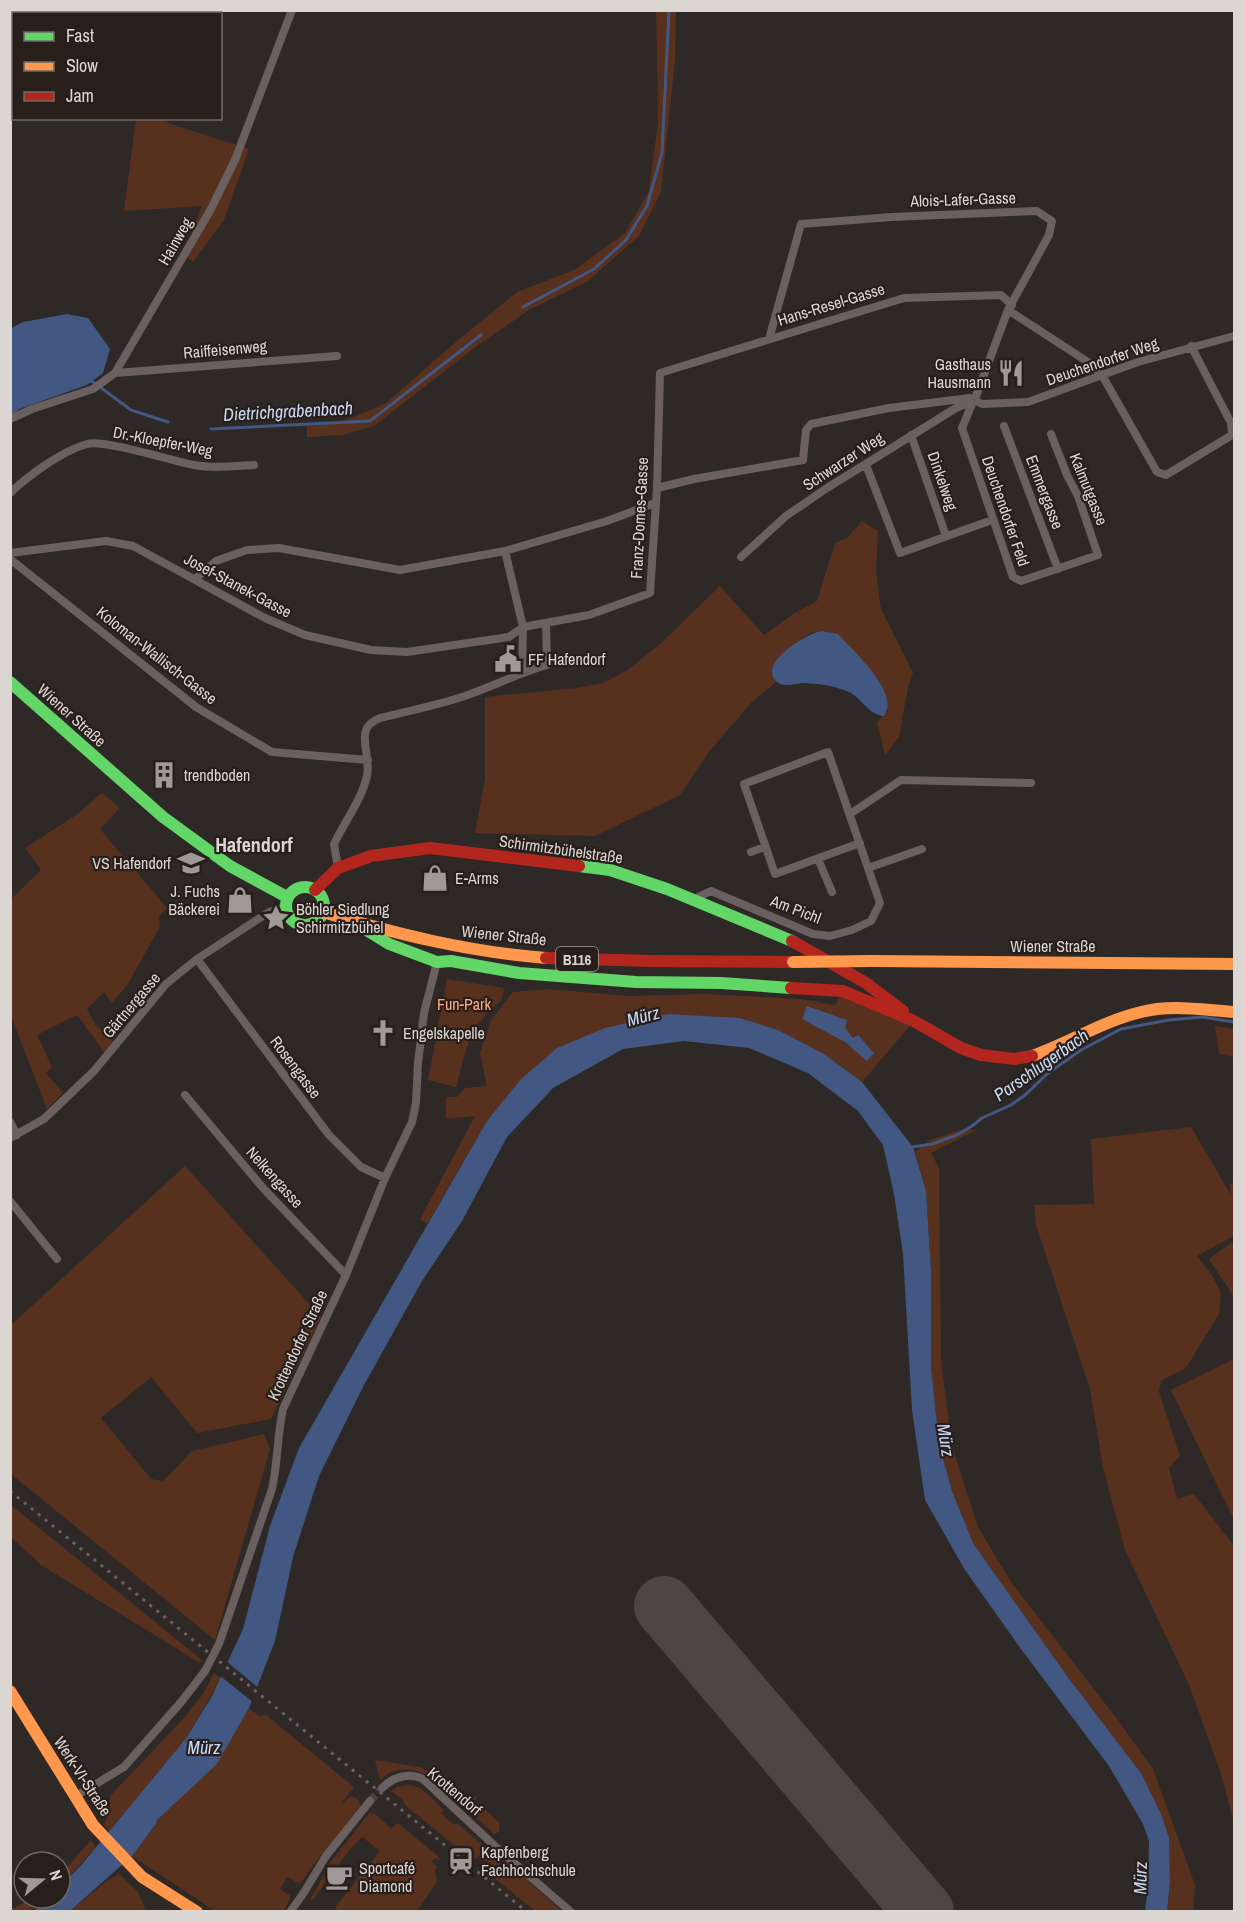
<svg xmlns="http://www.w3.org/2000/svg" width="1245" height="1922" font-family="'Archivo Narrow',sans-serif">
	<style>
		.green { fill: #57301e }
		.water { fill: #425782 }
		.pier { fill: #2e2927 }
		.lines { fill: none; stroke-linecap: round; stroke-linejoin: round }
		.stream { stroke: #425782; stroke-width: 3 }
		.runway { stroke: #4c4644; stroke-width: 60 }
		.street-tunnel { stroke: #484341; stroke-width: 8; stroke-dasharray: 8 4; stroke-linecap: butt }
		.street { stroke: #6a605f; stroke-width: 8 }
		.fast { stroke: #63d668; stroke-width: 12 }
		.slow { stroke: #ff974d; stroke-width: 12 }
		.jam { stroke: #b3261e; stroke-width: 12 }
		.rail { stroke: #696260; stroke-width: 3; stroke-dasharray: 3 6; stroke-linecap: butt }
		.slow-bridge { stroke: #ff974d; stroke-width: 12 }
		.labels { text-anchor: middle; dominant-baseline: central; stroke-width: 4.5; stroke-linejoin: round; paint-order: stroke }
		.shield { fill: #281f1b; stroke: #a69f9c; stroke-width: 1.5 }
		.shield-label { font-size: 15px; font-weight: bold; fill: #dcd6d3 }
		.street-label { font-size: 16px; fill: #dcd6d3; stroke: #281f1b }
		.poi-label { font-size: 16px; fill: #dcd6d3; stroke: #281f1b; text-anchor: start }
		.park-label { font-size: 16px; fill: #fda984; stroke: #281f1b }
		.water-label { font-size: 18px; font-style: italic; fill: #c8d9f6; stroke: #281f1b }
		.quarter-label { font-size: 20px; font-weight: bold; fill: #dcd6d3; stroke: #281f1b }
	</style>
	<rect width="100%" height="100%" fill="#2e2927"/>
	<path class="green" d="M656,11H676L675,61L661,192L639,236L588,281L529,310L477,346L374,426L342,435L307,437V426L342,422L386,403L451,346L517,292L574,270L625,233L649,191L658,122Z
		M136,119H162V121L249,149L224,220L193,262L184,255L202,206L124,211Z
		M862,521L878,531L876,570L881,609L913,673L908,687L899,737L885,755L877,722L888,711L880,683L863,661L853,652L821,631L810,633L781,655L771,674L777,681L751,703L708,753L680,795L595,836L475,833L485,779V697L576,688L603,683L628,670L662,642L720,586L764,635L793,614L817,601L835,543L847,538Z
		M102,793L120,808L100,829L167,908L159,916L160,926L128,984L112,1003L104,992L87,1009L95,1024L115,1043L106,1054L77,1015L37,1035L52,1067L46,1073L63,1093L47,1109L11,1016L10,900L41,870L25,848L76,815Z
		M447,979L504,988L502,1000C468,1026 467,1048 456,1087L428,1080Z
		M548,989L630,996L705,994L801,999L835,1005L843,991L914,1021L862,1082L824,1054L668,1014L487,1121L427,1224L420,1219L475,1116L446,1119V1097H457L465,1088L487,1086L480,1053L491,1020L513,992Z
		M1215,1026L1234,1029V1057L1219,1054Z
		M1191,1127L1231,1195L1230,1184L1234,1182V1236L1197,1256L1212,1275L1221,1293L1219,1314L1186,1368L1161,1381L1159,1392L1180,1456L1169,1468L1177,1499L1194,1494L1234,1546V1823L1221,1774L1189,1685L1125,1550L1103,1467L1090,1389L1036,1225L1034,1205L1094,1204L1091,1139Z
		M963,1129L976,1130L931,1153L939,1168L941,1360L952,1446L978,1527L1011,1582L1118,1720L1153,1769L1195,1885L1193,1911H1167L1170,1882L1141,1773L1067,1676L973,1543L952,1491L939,1443L931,1366V1271L926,1191L915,1152L930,1140Z
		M185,1166L321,1317L271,1419L197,1433L151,1377L101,1418L151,1479L163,1481L192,1451L264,1434L270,1449L215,1640L11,1474V1325Z
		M1234,1241V1297L1209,1259Z
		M1234,1359V1520L1171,1390Z
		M11,1505L202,1660L200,1663L41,1565L11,1537Z
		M214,1673L221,1678L187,1737L109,1831L104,1825L109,1812L111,1795L182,1720L203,1694Z
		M249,1708L259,1716L266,1715L354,1787L340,1805L351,1796L358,1799L361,1806L328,1850L320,1856L302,1881L298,1883L287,1877L280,1889L291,1896L284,1911H215L132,1856L156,1824L157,1820L217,1763Z
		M375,1760L420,1767L435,1775L470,1804L475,1796L477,1797L475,1801L500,1823L499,1832L494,1834L431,1778C415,1767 394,1766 380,1780Z
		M409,1785C423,1786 434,1801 444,1810L441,1813L454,1825L457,1823L500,1861L501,1871L497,1870L486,1860L485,1861L479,1856L473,1861L405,1805L403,1800L391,1791L397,1787Z
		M369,1813L375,1814L391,1828L398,1823L440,1858L438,1860L435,1858L431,1862L437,1866L435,1870L437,1882L417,1911H335L336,1906L380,1851L362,1837L347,1853L313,1900H310L330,1863Z
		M91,1840L96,1847L60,1887V1875Z
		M502,1861H505L562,1911H535L488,1873L487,1864L496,1872L503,1873Z
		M119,1874L138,1892L146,1911H70L108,1880Z
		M32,1898H49C35,1912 29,1911 11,1911L10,1909L24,1903Z"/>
	<path class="water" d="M67,314L88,318L110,349L103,373L87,385L19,409L11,417V328L23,322Z
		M821,631L838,634C853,651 901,693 884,716C869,715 863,700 851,693C837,686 820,684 805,683C796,683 785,688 777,682C756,664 806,634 821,631Z
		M807,1006L847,1020L845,1028L853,1038L858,1035L874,1053L867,1061L845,1042L802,1019Z
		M668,1014L740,1018L778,1030L824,1054L862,1082L913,1147L926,1191L931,1271V1366L939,1443L952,1491L973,1543L1067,1676L1141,1773L1161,1814L1169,1838L1170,1882L1167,1911H1145L1148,1884L1149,1841L1143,1824L1109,1766L1021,1649L965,1570L925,1500L912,1410L903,1254L894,1194L883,1145L858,1111L808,1073L749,1048L684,1041L623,1049L553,1088L507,1137L462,1221L422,1281L364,1385L319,1476L293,1557L275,1641L249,1708L217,1764L157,1820L156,1824L132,1856L70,1911L31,1912L41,1906L49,1898H60V1887L83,1863L187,1737L212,1696L243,1629L270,1526L299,1448L487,1121L521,1079L557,1048L605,1028Z"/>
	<path class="pier" d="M226,1661L260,1689L254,1703L219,1675Z"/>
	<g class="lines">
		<path class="stream" d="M523,307L594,269L626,240L647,206L662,153L669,10
			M89,379L131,410L168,422
			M211,429L370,421L481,335
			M912,1147L932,1144L957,1135L972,1126L982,1118L1011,1105L1025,1095L1047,1074L1081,1050L1121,1029L1169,1020L1202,1017L1234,1022"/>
		<path class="runway" d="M664,1606L924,1912"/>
		<path class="street-tunnel" d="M370,1801L382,1788"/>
		<path class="street" d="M1008,310L1088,362L1102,375L1157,472L1166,475L1232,435L1231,423L1191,346
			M769,339L801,224L892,217L1037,211L1052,221L1049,235L1008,310L976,396
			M115,373L337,356
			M978,402L982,404L1028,402L1138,362L1234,336
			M972,404L962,428L1013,577L1021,581L1098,555L1078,496L1067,475L1051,434
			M10,419L32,409L93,389L115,373L211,209L235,160L292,10
			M1004,426L1058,569
			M911,435L946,536
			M866,465L900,553L992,520
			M657,488L694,479L803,460L806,430L811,424L889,408L970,398
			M10,493C29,475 62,451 87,444C103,439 172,461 194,465C214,469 234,466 254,465
			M505,551L523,627L522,672
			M10,553L106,541L133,546L265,618L305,635L371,650L407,652L509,637L523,627L589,615L650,593L657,488L660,373L904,298L1001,295L1012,305
			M741,557L786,516L827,488L956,408L970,402
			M10,559L196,707L272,752L368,760
			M195,579L216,561L247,550L279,548L400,570L505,551L607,521L655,503
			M850,814L901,780L1031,783
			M751,852L764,847
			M818,859L832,892
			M338,868L334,844C345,821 361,801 367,776C372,752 352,729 380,718C409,711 438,705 465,696C493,686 519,673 547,665L546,623
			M868,868L922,849
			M692,900L711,891L813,934L830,936L852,930L871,921L880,903L828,752L744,784L775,874L860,843
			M197,959L329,1135L361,1167L385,1178
			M185,1095L263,1188L346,1275
			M10,1122L17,1135
			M10,1138L44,1119L94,1071L166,984L197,959L269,912L285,907
			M10,1201L57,1259
			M382,1788C393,1777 409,1772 423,1779L497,1848L571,1912
			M76,1796L124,1767L182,1701L205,1671L219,1644L272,1489C278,1462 277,1436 283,1409L346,1275L385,1178L412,1122L416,1103L418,1063L424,1013L437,962
			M290,1912L303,1894L326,1856L370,1801"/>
		<path class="fast" d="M10,682L163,817L230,866L287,897
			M579,866L610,870L667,889L792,941
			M286 906a19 19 0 1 1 38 0a19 19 0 1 1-38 0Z
			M365,925L368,931L389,944L437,962L451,961L519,973L636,982L721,983L791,988"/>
		<path class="slow" d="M323,912C396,934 469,952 546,958
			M871,961L1234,964
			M1032,1056C1069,1043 1103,1021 1141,1012C1171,1004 1203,1010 1234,1012
			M10,1691L93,1825L142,1877L197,1912"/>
		<path class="jam" d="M315,890L338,868L371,856L430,848L579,866
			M792,941L866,983L903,1011
			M546,958L652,961L793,962
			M791,988L843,991L914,1021L961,1048L981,1055L1014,1059L1032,1056"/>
		<path class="rail" d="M10,1491L527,1912"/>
		<path class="slow-bridge" d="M793,962L871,961"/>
	</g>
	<defs>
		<symbol id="restaurant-bare" viewBox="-9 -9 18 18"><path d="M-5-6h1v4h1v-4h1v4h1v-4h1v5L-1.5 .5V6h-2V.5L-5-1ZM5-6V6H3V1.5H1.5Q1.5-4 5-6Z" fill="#9f9997" stroke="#281f1b" stroke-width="2.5" paint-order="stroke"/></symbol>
		<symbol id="civic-bare" viewBox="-9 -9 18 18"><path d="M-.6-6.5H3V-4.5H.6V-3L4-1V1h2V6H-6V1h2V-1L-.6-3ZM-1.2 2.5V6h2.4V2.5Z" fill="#9f9997" stroke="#281f1b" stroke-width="2.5" paint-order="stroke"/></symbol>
		<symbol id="building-bare" viewBox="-9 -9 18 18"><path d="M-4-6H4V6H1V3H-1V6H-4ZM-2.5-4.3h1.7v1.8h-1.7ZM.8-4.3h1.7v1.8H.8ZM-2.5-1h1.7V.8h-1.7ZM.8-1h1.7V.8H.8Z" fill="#9f9997" stroke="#281f1b" stroke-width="2.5" paint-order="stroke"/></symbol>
		<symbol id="school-bare" viewBox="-9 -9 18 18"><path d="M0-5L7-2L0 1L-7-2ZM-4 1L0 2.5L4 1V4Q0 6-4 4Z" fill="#9f9997" stroke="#281f1b" stroke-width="2.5" paint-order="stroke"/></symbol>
		<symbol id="shop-bare" viewBox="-9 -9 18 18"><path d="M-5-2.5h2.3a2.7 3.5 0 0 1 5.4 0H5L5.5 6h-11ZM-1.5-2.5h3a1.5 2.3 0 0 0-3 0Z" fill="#9f9997" stroke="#281f1b" stroke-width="2.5" paint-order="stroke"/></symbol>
		<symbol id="sight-bare" viewBox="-9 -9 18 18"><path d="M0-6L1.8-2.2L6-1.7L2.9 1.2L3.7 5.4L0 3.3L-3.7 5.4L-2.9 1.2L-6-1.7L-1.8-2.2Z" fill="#9f9997" stroke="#281f1b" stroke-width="2.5" paint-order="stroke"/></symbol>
		<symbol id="church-bare" viewBox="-9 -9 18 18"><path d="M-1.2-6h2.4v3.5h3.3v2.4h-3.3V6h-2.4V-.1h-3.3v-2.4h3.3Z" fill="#9f9997" stroke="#281f1b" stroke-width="2.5" paint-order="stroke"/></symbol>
		<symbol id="station-bare" viewBox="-9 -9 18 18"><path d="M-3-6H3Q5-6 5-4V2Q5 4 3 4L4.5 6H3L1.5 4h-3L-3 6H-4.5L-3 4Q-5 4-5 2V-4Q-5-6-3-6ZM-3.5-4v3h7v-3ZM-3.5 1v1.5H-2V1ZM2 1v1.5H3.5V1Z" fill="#9f9997" stroke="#281f1b" stroke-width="2.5" paint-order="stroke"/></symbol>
		<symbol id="cafe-bare" viewBox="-9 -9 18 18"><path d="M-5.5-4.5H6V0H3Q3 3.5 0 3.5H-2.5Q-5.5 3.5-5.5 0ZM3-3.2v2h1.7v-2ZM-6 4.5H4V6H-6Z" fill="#9f9997" stroke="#281f1b" stroke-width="2.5" paint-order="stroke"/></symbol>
	</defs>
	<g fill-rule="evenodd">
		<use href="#restaurant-bare" x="992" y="354" width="38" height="38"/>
		<use href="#civic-bare" x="489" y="640" width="38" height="38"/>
		<use href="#building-bare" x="145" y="756" width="38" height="38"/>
		<use href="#school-bare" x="172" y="844" width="38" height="38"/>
		<use href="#shop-bare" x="416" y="859" width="38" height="38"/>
		<use href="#shop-bare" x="221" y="881" width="38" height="38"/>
		<use href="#sight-bare" x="257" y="899" width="38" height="38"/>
		<use href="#church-bare" x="364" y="1014" width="38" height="38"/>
		<use href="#station-bare" x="442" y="1842" width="38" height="38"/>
		<use href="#cafe-bare" x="320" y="1858" width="38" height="38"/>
	</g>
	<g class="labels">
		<rect class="shield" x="556" y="947" width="42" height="24" rx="4.5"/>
		<g class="shield-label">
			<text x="577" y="959">B116</text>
		</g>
		<g class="street-label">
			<text transform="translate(963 199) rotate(-2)">Alois-Lafer-Gasse</text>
			<text transform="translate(175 241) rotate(-60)">Hainweg</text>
			<text transform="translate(831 304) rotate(-17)">Hans-Resel-Gasse</text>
			<text transform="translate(225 349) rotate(-5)">Raiffeisenweg</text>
			<text transform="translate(1102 361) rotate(-19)">Deuchendorfer Weg</text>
			<text transform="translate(163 441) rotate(11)">Dr.-Kloepfer-Weg</text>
			<text transform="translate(843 461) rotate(-33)">Schwarzer Weg</text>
			<text transform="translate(943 481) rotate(71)">Dinkelweg</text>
			<text transform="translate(1089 489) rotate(68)">Kalmutgasse</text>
			<text transform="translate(1045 492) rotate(69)">Emmergasse</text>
			<text transform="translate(1006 511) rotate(71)">Deuchendorfer Feld</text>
			<text transform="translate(639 518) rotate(-87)">Franz-Domes-Gasse</text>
			<text transform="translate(238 585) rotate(28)">Josef-Stanek-Gasse</text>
			<text transform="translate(157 655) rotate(38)">Koloman-Wallisch-Gasse</text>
			<text transform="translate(72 715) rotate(42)">Wiener Straße</text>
			<text transform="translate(561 849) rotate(8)">Schirmitzbühelstraße</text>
			<text transform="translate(796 909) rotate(21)">Am Pichl</text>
			<text transform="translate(504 935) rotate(6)">Wiener Straße</text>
			<text x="1053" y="946">Wiener Straße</text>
			<text transform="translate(131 1005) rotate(-50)">Gärtnergasse</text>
			<text transform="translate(296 1067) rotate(53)">Rosengasse</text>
			<text transform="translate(275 1177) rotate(48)">Nelkengasse</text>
			<text transform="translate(297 1345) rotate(-65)">Krottendorfer Straße</text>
			<text transform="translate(83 1776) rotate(57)">Werk-VI-Straße</text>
			<text transform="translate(455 1791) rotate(40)">Krottendorf</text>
		</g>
		<g class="poi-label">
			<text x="991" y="364" text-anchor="end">Gasthaus<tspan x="991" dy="18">Hausmann</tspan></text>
			<text x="528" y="659">FF Hafendorf</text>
			<text x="184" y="775">trendboden</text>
			<text x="171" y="863" text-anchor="end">VS Hafendorf</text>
			<text x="455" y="878">E-Arms</text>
			<text x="220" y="891" text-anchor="end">J. Fuchs<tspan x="220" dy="18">Bäckerei</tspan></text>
			<text x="296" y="909">Böhler Siedlung<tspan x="296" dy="18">Schirmitzbühel</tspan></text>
			<text x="403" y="1033">Engelskapelle</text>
			<text x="481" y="1852">Kapfenberg<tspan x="481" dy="18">Fachhochschule</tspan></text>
			<text x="359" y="1868">Sportcafé<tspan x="359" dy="18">Diamond</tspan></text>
		</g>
		<g class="park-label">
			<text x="464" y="1004">Fun-Park</text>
		</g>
		<g class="water-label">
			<text transform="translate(288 411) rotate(-3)">Dietrichgrabenbach</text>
			<text transform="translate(643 1016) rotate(-15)">Mürz</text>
			<text transform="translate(1041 1065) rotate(-35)">Parschlugerbach</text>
			<text transform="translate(946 1440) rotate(81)">Mürz</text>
			<text x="204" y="1747">Mürz</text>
			<text transform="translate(1140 1878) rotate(-89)">Mürz</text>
		</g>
		<g class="quarter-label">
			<text x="254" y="844">Hafendorf</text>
		</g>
	</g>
	<rect width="1245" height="1922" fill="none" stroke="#dcd6d3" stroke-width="24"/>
	<rect x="12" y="12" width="210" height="108" fill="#281f1b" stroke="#706865" stroke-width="1.5"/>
	<rect x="24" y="32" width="30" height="9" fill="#63d668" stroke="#706865" stroke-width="1.5"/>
	<text x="66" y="42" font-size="18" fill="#dcd6d3">Fast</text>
	<rect x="24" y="62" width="30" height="9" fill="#ff974d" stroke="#706865" stroke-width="1.5"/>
	<text x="66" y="72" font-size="18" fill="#dcd6d3">Slow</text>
	<rect x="24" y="92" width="30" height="9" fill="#b3261e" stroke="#706865" stroke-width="1.5"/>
	<text x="66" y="102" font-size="18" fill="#dcd6d3">Jam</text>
	<g transform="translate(42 1880) rotate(71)"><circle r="28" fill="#281f1b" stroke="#706865" stroke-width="1.5"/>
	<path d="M0-4.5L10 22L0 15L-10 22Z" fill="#9f9997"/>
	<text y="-9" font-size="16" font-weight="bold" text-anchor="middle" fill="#dcd6d3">N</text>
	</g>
</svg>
